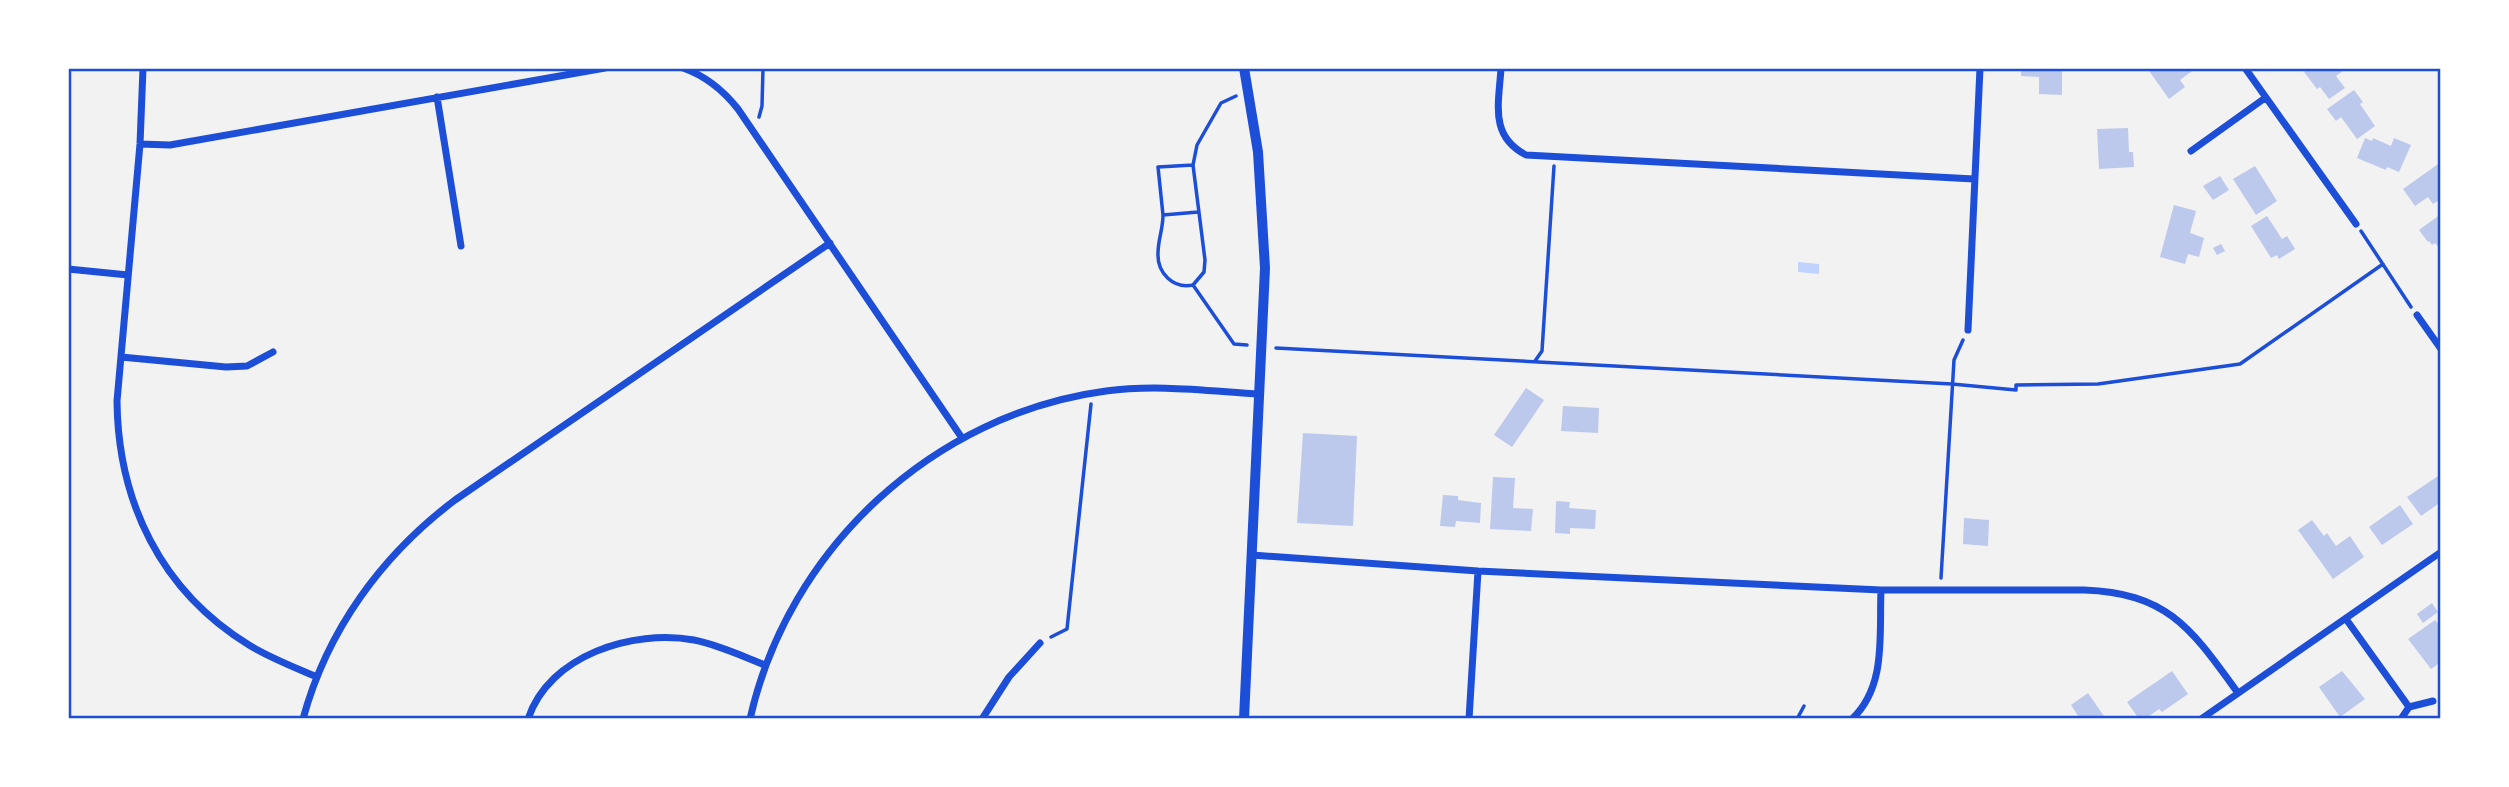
<svg xmlns="http://www.w3.org/2000/svg" width="2509" height="787" font-family="'Source Sans 3',sans-serif">
	<style>
		.water { fill: #bfd3fe }
		.building { fill: #bdc9ec }
		.lines { fill: none; stroke-linecap: round; stroke-linejoin: round }
		.path { stroke: #1d4ed8; stroke-width: 3.5 }
		.minor { stroke: #1d4ed8; stroke-width: 7 }
		.tertiary { stroke: #1d4ed8; stroke-width: 10 }
		.neatline { fill: none; stroke: #1d4ed8; stroke-width: 2.5 }
	</style>
	<rect width="100%" height="100%" fill="#f2f2f2"/>
	<path class="water" d="M1798,262L1819,264V274L1798,272Z"/>
	<path class="building" d="M2021,68H2062V95L2039,94V77L2021,76Z
		M2147,68H2196L2180,80L2185,87L2169,99Z
		M2347,68L2336,76L2345,88L2329,99L2320,87L2317,89L2304,72L2309,68Z
		M2354,90L2363,102L2360,104L2375,126L2357,139L2341,117L2336,121L2327,109Z
		M2128,128L2129,152H2133L2134,167L2099,169L2097,129Z
		M2365,138L2372,141L2373,138L2391,146L2394,138L2411,145L2399,172L2387,167L2386,170L2357,158Z
		M2441,162V199L2433,204L2428,197L2415,206L2403,189Z
		M2255,166L2277,201L2256,215L2233,179Z
		M2220,176L2229,190L2213,200L2203,186Z
		M2174,205L2196,211L2190,233L2204,238L2199,257L2188,254L2185,264L2160,257Z
		M2441,214V250L2435,243L2432,245L2429,241L2428,242L2419,230Z
		M2267,216L2282,239L2287,236L2295,249L2279,259L2277,255L2271,258L2251,226Z
		M2221,244L2225,251L2217,255L2213,248Z
		M1526,388L1544,400L1512,447L1494,435Z
		M1563,406L1599,408L1598,433L1561,431Z
		M1303,433L1357,436L1353,526L1297,523Z
		M2441,474V502L2421,516L2407,497Z
		M1493,477L1515,478L1513,508L1533,509L1531,531L1490,529Z
		M1443,495L1458,496V500L1481,503L1480,523L1456,521L1455,527L1440,526Z
		M1556,501L1570,502L1569,508L1596,510L1595,529L1570,528V534L1555,533Z
		M2400,505L2413,524L2382,545L2369,527Z
		M1964,518L1989,520L1988,546L1963,544Z
		M2312,520L2324,536L2327,533L2336,546L2350,536L2364,557L2333,579L2298,530Z
		M2432,603L2438,612L2423,623L2417,614Z
		M2435,620L2441,627V662L2431,669L2408,639Z
		M2172,671L2188,694L2162,712L2159,709L2145,719H2139L2127,702Z
		M2342,671L2365,699L2340,717L2319,687Z
		M2088,693L2106,719H2080L2071,705Z"/>
	<g class="lines">
		<path class="path" d="M759,117L762,106L763,68
			M1198,212L1163,215C1163,229 1158,240 1158,253C1157,273 1173,289 1193,285L1234,344L1247,345
			M1163,215L1158,167L1193,165
			M2361,231L2411,307
			M1193,285L1204,272L1205,260L1193,165L1197,145L1221,103L1236,96
			M1276,348L1952,384L2016,390V385L2098,384L2240,364L2383,264
			M1535,361L1542,351L1554,166
			M1941,578L1954,360L1963,340
			M1051,637L1067,629L1091,404
			M1797,719L1804,706"/>
		<path class="minor" d="M143,68L140,144L117,401C118,502 161,591 249,645C270,658 294,667 317,677
			M683,68C706,76 723,90 738,109L962,438
			M1501,68C1499,103 1489,136 1526,155L1974,179
			M2245,68L2356,224
			M437,97L461,246
			M140,144L170,145L605,68
			M2191,151L2265,98
			M68,269L128,275
			M2417,315L2441,349
			M1968,330L1980,68
			M121,357L226,367L247,366L273,352
			M1252,555L1478,571L1881,590H2084C2169,593 2192,630 2238,693
			M2346,619L2409,707
			M303,719C327,630 382,555 455,500L830,243
			M528,719C549,655 633,629 694,640C719,645 742,656 765,665
			M750,719C788,549 933,414 1106,391C1156,384 1209,391 1260,394
			M982,719L1009,677L1040,643
			M1469,719L1478,571
			M1852,719C1887,686 1879,634 1881,590
			M2201,719L2441,552
			M2401,719L2409,707L2433,701"/>
		<path class="tertiary" d="M1244,719L1265,268L1258,152L1244,68"/>
	</g>
	<rect width="2509" height="787" fill="none" stroke="#ffffff" stroke-width="140"/>
	<rect x="70" y="70" width="2369" height="647" class="neatline"/>
</svg>
